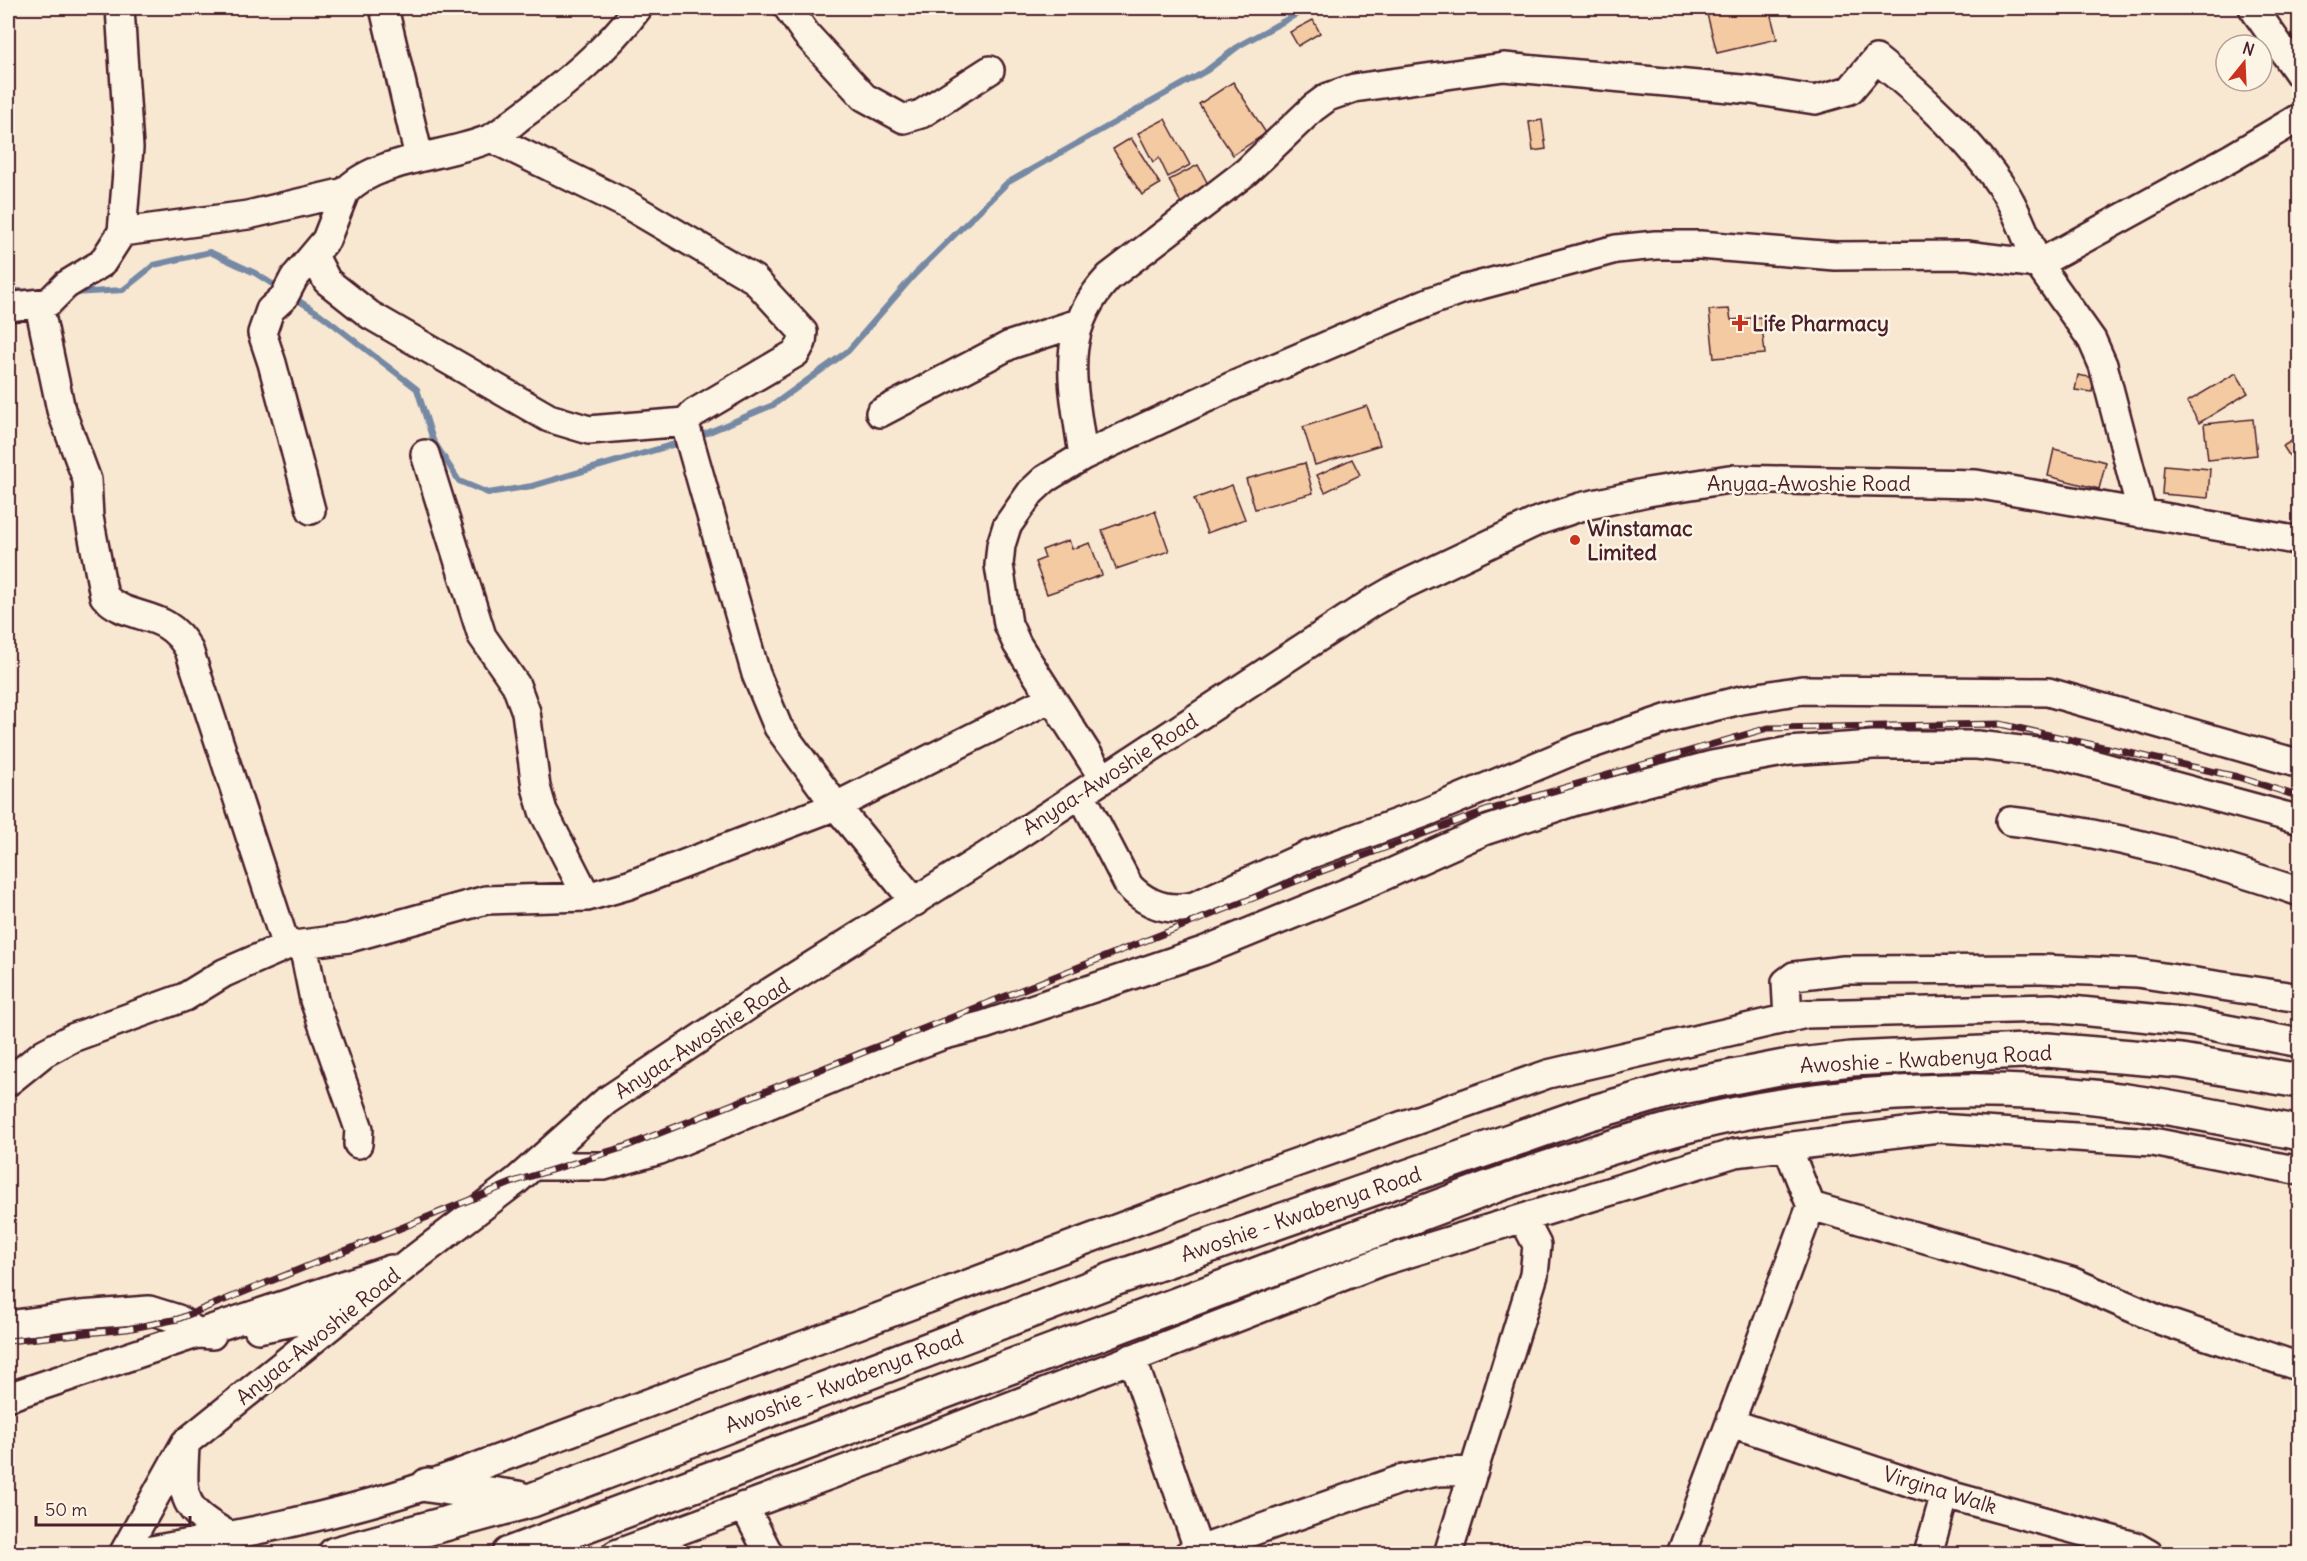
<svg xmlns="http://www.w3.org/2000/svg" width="2307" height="1561" font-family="Delius,sans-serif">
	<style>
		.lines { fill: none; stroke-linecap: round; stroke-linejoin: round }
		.stream { stroke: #7689a4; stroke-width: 6 }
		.building { fill: #f3caa2; stroke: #4a1f2b; stroke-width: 1.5 }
		.minor-casing { stroke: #4a1f2b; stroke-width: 32 }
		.major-casing { stroke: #4a1f2b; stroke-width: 38 }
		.minor { stroke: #fcf5e5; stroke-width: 27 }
		.major { stroke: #fcf5e5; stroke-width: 33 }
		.rail-casing { stroke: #4a1f2b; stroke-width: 7 }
		.rail { stroke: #fcf5e5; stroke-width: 4.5; stroke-dasharray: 14; stroke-linecap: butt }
		.poi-dot { fill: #c8321e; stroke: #fcf5e5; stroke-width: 2 }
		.labels { text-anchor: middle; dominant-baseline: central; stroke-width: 5; stroke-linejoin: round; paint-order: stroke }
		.poi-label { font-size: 21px; font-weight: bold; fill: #4a1f2b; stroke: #fcf5e5; text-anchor: start }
		.street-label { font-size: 21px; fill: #4a1f2b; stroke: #fcf5e5 }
	</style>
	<rect width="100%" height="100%" fill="#f9e8d1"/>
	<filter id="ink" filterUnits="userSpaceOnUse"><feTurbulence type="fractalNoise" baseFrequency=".0167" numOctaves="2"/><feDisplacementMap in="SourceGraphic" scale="12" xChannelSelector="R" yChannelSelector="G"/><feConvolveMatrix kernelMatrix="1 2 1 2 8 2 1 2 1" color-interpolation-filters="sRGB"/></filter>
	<g filter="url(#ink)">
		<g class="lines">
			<path class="stream" d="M8,290L30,292
				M73,293L123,290L154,265L210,252L255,273L280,289
				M291,296L320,314L417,389L433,440L459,481L488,493L532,486L682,442
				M695,438L773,405L848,351L915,274L1007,183L1206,71L1240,45L1308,8"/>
		</g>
		<path class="building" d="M1732,8H1769L1777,39L1717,53L1707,14Z
			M1313,20L1320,33L1298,46L1290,32Z
			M1233,82L1266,133L1233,155L1199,104Z
			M1165,119L1190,165L1168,177L1159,158L1153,162L1138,133Z
			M1542,120L1546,149L1533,151L1529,122Z
			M1131,138L1160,184L1142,195L1113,149Z
			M1198,165L1211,190L1182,205L1169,180Z
			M1729,309L1731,320L1761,317L1765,354L1714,358L1709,310Z
			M2236,373L2248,393L2199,423L2187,402Z
			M2078,375L2094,378L2092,392L2075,390Z
			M1367,406L1380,445L1315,465L1303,427Z
			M2253,419L2257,455L2208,460L2204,424Z
			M2300,436V472L2283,446Z
			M2054,449L2106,462L2099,489L2048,476Z
			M1352,459L1360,475L1325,492L1317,475Z
			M1305,463L1313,493L1255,509L1246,479Z
			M2164,465L2210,469L2208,498L2162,494Z
			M1232,485L1245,519L1207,533L1194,499Z
			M1155,511L1169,551L1116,569L1102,530Z
			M1069,540L1072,549L1090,543L1102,575L1047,594L1035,562L1045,558L1042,550Z"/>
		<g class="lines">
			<defs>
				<path id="minor" d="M384,8L419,157
					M788,8L806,34L864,97L904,119L921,114L990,70
					M2253,8L2300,75
					M491,138L628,205L754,279L803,332L802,342L796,353L694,413L685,422L687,431L756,674L778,727L836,806L915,902
					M122,232L248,215L345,192C375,158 451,156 491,138C502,133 514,121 524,114C566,83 607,50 638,8
					M314,256L327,281L370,315L549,418L589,430L685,422
					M39,305L61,410L87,480L89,517L104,596C129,623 166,607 189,650L286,946
					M8,307L49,302L66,285L102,263L122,232L129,148L120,8
					M880,413L1010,345L1078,323
					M425,454L482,636L516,685L526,712L536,787L543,811L587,897
					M1083,456C1074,387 1056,333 1109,277L1246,172L1313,108L1328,97L1354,88L1504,67L1752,90L1815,100L1850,90L1876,59C1922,95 1973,143 2005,192C2019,214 2027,241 2038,264L2231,158L2300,117
					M311,510L272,363L262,333L270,310L284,297L294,278L326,240L345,192
					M1103,778L1017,644L1008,624L999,565L1001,545L1007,526L1031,492L1045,479L1083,456L1230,387L1431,301L1462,290L1616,249L1656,245H1700L1835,256L1966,255L2038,264L2092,340L2103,365L2142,514
					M1081,794L1129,886C1147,905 1169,912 1194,906L1303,857L1427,812L1580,748L1669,718L1741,700L1802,690L2048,692L2300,764
					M2010,821C2111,832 2204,860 2300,892
					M303,945L314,1000L359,1129L358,1144
					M1788,1019L1786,982L1794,976L1844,970L2041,969L2137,973L2300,998
					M8,1082L44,1053L72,1038L185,997L224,973L286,946L349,938L486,900L587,897L629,885L836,806L1051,698
					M533,1166H604L660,1150L874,1061L941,1036L984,1025L1203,951L1355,889L1484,831L1576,801L1712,765L1789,751L1873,745H1977L2056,754L2300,820
					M1811,1206L2071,1281L2162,1321L2300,1367
					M8,1325L80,1315L149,1310L178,1319L199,1334L212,1335
					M258,1329L344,1312
					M1132,1358L1200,1554
					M8,1397L391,1269
					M1731,1423L1945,1494L2135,1546L2149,1554
					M185,1447C182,1501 181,1508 230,1536
					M744,1506L769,1554
					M123,1554L185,1443L410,1262L516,1181L606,1101L754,1002L986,856L1371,603L1397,588L1538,521L1580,507L1648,492L1729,479L1976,484L2300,541
					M130,1554C230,1536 331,1518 428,1485L1247,1180L1548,1074L1806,1014L2051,1008L2190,1022L2300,1043
					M616,1554L879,1457L1380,1262L1735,1153L1938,1128L2153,1142L2300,1171
					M1188,1554L1399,1480L1437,1472L1474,1471
					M1448,1554L1534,1275L1537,1245L1523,1218
					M1681,1554L1811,1206L1787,1146
					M1928,1554L1945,1494"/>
				<path id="major" d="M428,1485L518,1498
					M335,1554L532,1500L1114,1279L1587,1114L1681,1087L1784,1067L1851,1059L2047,1050L2181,1061L2300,1081
					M509,1554L1494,1186C1558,1164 1623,1142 1689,1125C1803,1096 1927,1086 2044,1093C2131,1097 2215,1117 2300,1133"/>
			</defs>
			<use href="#minor" class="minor-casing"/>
			<use href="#major" class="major-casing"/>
			<use href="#minor" class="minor"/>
			<use href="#major" class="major"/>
			<defs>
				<path id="rail" d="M8,1341L127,1329L178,1319L516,1181L622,1148L1314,874L1485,811L1768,728L2000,724L2238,777L2300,797"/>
			</defs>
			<use href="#rail" class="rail-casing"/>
			<use href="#rail" class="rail"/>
		</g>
	</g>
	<g class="poi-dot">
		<path d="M1737 314h6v6h6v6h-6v6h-6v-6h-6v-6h6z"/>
		<circle cx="1575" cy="540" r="6"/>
	</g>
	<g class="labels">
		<g class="poi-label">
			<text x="1752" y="323">Life Pharmacy</text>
			<text x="1587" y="528">Winstamac<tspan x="1587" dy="24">Limited</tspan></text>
		</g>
		<g class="street-label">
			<text x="1809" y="483">Anyaa-Awoshie Road</text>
			<text transform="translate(1110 774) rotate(-33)">Anyaa-Awoshie Road</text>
			<text transform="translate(702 1038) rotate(-33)">Anyaa-Awoshie Road</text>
			<text transform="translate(1926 1059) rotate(-3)">Awoshie - Kwabenya Road</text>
			<text transform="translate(1301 1214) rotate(-19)">Awoshie - Kwabenya Road</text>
			<text transform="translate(318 1336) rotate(-39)">Anyaa-Awoshie Road</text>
			<text transform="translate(844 1381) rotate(-21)">Awoshie - Kwabenya Road</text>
			<text transform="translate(1940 1490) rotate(17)">Virgina Walk</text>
		</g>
	</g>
	<rect width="2307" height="1561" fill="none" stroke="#fcf5e5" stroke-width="30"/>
	<rect x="15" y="15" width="2277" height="1531" fill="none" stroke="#4a1f2b" stroke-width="2" filter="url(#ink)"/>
	<g transform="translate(2244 63) rotate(18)"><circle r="28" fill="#fcf5e5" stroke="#b59f9b" stroke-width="1.5"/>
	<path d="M0-4.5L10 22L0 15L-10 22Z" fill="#c8321e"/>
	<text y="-9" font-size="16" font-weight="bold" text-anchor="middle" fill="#4a1f2b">N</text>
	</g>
	<path d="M36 1516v9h154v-9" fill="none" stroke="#4a1f2b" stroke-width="3"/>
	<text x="45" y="1516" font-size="18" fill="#4a1f2b" stroke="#fcf5e5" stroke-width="4.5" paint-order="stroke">50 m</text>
</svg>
